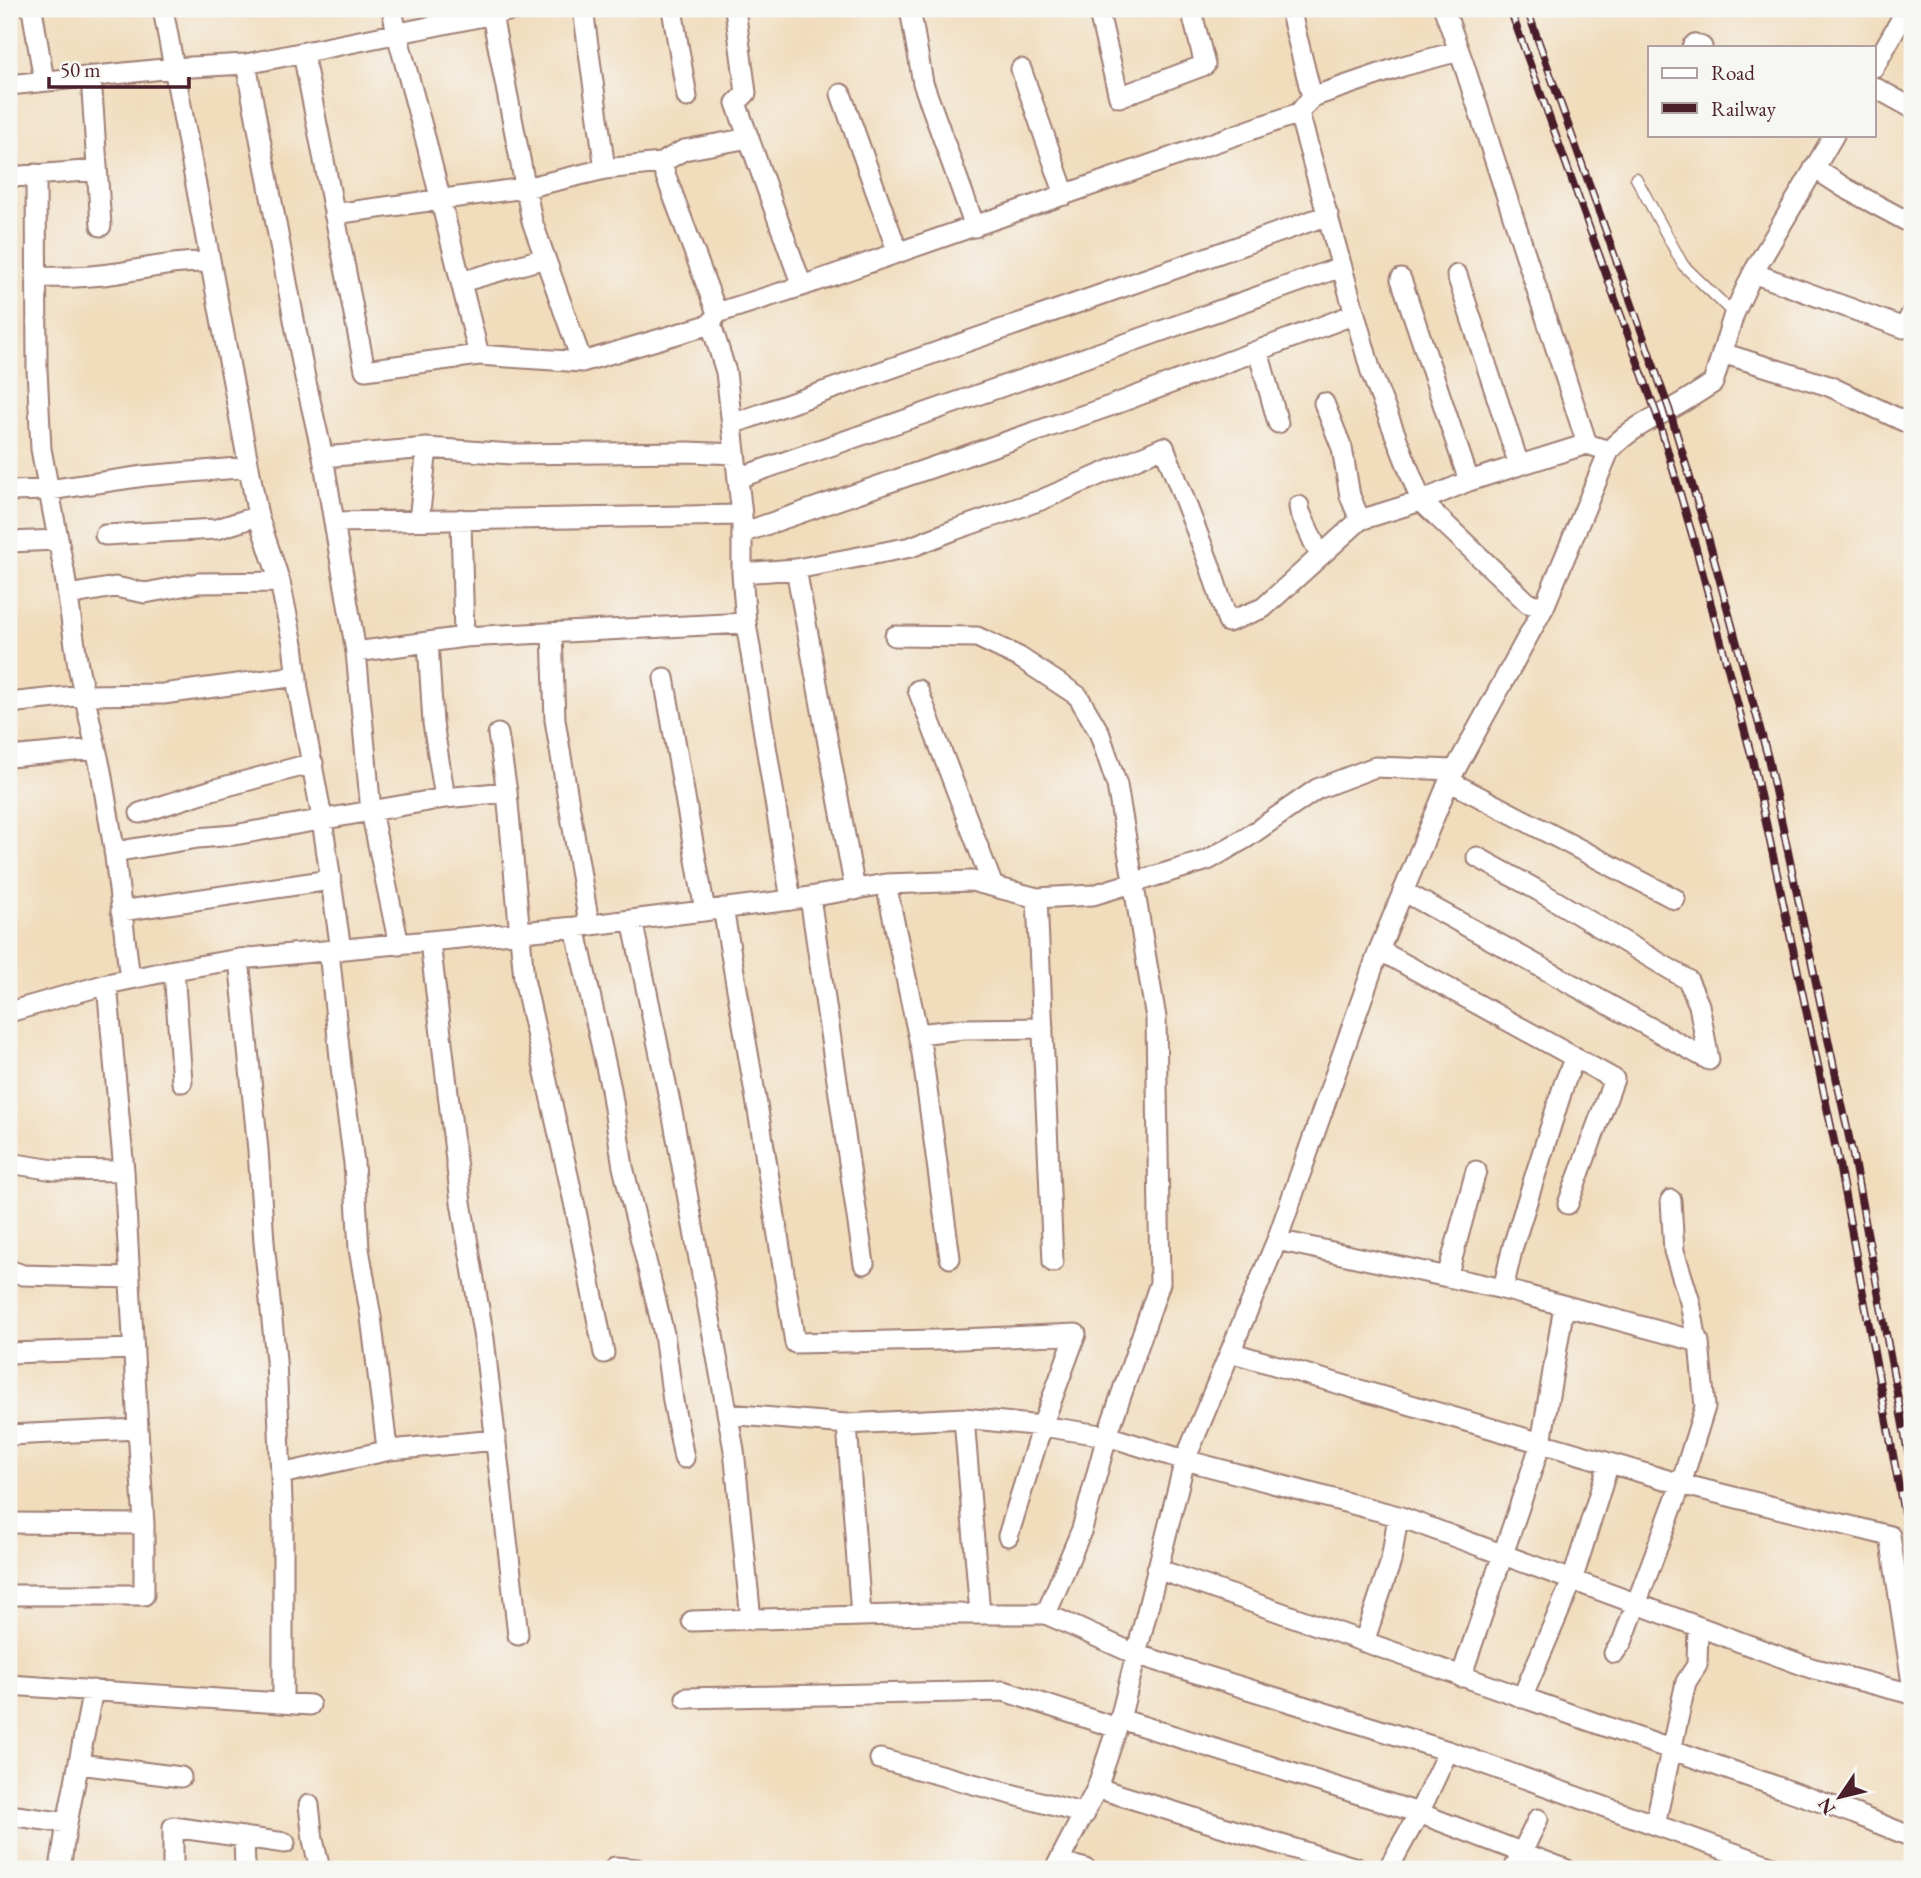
<svg xmlns="http://www.w3.org/2000/svg" width="1921" height="1878" font-family="'EB Garamond',serif">
	<style>
		.lines { fill: none; stroke-linecap: round; stroke-linejoin: round }
		.service-casing { stroke: #9e7e74; stroke-width: 13 }
		.minor-casing { stroke: #9e7e74; stroke-width: 23 }
		.service { stroke: #fff; stroke-width: 10 }
		.minor { stroke: #fff; stroke-width: 19 }
		.rail-casing { stroke: #4a1f2b; stroke-width: 8 }
		.rail { stroke: #f6f6f2; stroke-width: 5; stroke-dasharray: 16; stroke-linecap: butt }
	</style>
	<rect width="100%" height="100%" fill="#f6f6f2"/>
	<filter id="ink" filterUnits="userSpaceOnUse"><feTurbulence type="fractalNoise" baseFrequency=".0143" numOctaves="2"/><feDisplacementMap in="SourceGraphic" scale="14" xChannelSelector="R" yChannelSelector="G"/><feConvolveMatrix kernelMatrix="1 2 1 2 8 2 1 2 1" color-interpolation-filters="sRGB"/></filter>
	<filter id="wash" filterUnits="userSpaceOnUse"><feTurbulence type="fractalNoise" baseFrequency=".00686" numOctaves="4" result="noise"/><feDisplacementMap in="SourceGraphic" scale="28" xChannelSelector="R" yChannelSelector="G"/><feGaussianBlur stdDeviation="1.57" result="paint"/><feColorMatrix in="noise" values="0 0 0 0 0 0 0 0 0 0 0 0 0 0 0 0 0 1.4 0 .05"/><feComposite in="paint" operator="in"/></filter>
	<g filter="url(#wash)">
		<rect width="100%" height="100%" fill="#f1dcbc"/>
	</g>
	<g filter="url(#ink)">
		<g class="lines">
			<defs>
				<path id="service" d="M1636,178L1683,265L1734,314"/>
				<path id="minor" d="M32,9L44,81
					M163,9L258,516L280,582L293,644L298,689L321,813L341,950
					M392,9L397,34L426,141L479,355
					M583,9L605,169L661,163L717,313L711,324L726,372L742,515V573L746,623L791,900
					M672,9L687,97
					M735,9L746,93L736,103L802,286
					M910,9L923,83L975,227
					M1098,9L1119,97L1205,65L1191,9
					M1290,9L1312,97L1299,113L1371,372L1421,501L1528,603L1544,607
					M1444,9L1464,65L1587,444
					M492,15L532,221L582,362
					M1692,47L1695,44L1702,47
					M303,53L365,370L479,355L582,362L711,324
					M246,64L305,378L323,457L356,652L371,811L399,945
					M1874,67L1907,9
					M1021,69L1065,195
					M91,76L101,226
					M9,85L173,68L246,64L518,9
					M1874,87L1912,108
					M841,94L898,253
					M1312,97L1403,66L1459,51
					M661,163L684,150L749,138
					M1814,168L1845,188L1912,224
					M36,174L37,369L41,449L64,570L78,666L101,771L114,849L130,979
					M9,177L97,170
					M334,214L525,188L605,169
					M1753,273L1904,328L1912,313
					M1457,275L1519,465
					M36,277C64,278 91,277 118,273C149,268 179,261 210,262
					M1401,279L1469,481
					M461,282L545,258
					M717,313L802,286L1299,113
					M1258,351L1278,423
					M1722,353L1829,386L1912,425
					M1324,403L1342,448L1350,496L1360,520
					M732,424L1328,215
					M323,457L427,448L512,454L689,452L735,454
					M738,478L1136,340L1341,267
					M9,491L49,490L144,476L249,467
					M1299,506L1300,512L1320,556
					M461,519L464,637
					M419,520L427,448
					M334,522L742,515
					M742,533L1110,406L1355,314
					M105,535L217,529L258,516
					M9,542L58,540
					M796,569L855,890
					M742,573L796,569L911,547L954,530L1041,500L1164,447L1209,563L1228,622L1263,608L1360,520L1421,501L1469,481L1587,444L1609,451
					M68,595L115,587L145,593L198,583L280,582
					M552,633L555,720L589,924
					M895,636L977,637L1019,657L1078,696L1099,732L1117,785L1156,1018L1160,1283L1107,1436L1082,1529L1046,1614
					M428,642L433,723L445,798
					M356,652L464,637L746,623
					M664,678L705,911
					M918,690L993,886
					M9,703L84,695L163,694L297,676
					M498,734L507,792L524,979L576,1211L604,1353
					M9,757L96,749
					M1449,781L1675,899
					M140,813L212,790L313,763
					M114,852L198,838L234,835L445,798L507,792
					M886,884L922,1053L950,1258
					M1403,891L1709,1060L1699,1005L1688,980L1539,891L1477,857
					M810,897L864,1264
					M1037,898L1053,1262
					M723,908L761,1128L795,1343L937,1340L1076,1334L1042,1426L1008,1536
					M121,911L330,880
					M632,920L674,1122L734,1450L751,1620
					M575,927L611,1089L623,1167L664,1334L673,1401L684,1458
					M430,942L461,1202L484,1339L518,1635
					M1379,950L1614,1079L1568,1204
					M329,951L341,1067L354,1163L359,1249L371,1317L386,1440L390,1450
					M239,959L258,1150L264,1242L276,1360L283,1524V1703
					M174,970L182,1082
					M9,1012L107,984L174,970L239,959L575,927L791,900L886,884L972,881L1037,898L1093,895L1208,860L1246,838L1317,789L1375,767L1455,770
					M918,1034L963,1029L1043,1028
					M9,1163L54,1170L124,1171
					M1671,1200L1674,1251L1690,1302L1697,1342
					M1277,1240L1503,1289L1699,1342L1705,1407L1681,1484L1622,1642L1614,1653
					M9,1270L23,1275L130,1278
					M1447,1277L1476,1171
					M1503,1289L1513,1246L1564,1084L1575,1057
					M1230,1352L1681,1484L1890,1536L1912,1683
					M9,1353L134,1349
					M728,1414L847,1424L861,1616
					M964,1418L980,1614
					M847,1424L964,1418L1042,1426L1107,1436L1185,1460L1398,1516L1811,1668L1912,1694
					M9,1435L138,1429L124,1171L107,984
					M281,1474L390,1450L496,1440
					M9,1523L144,1524
					M1157,1569L1855,1814L1912,1837
					M9,1595H144V1524L138,1429
					M692,1621L927,1614H1046L1135,1654L1448,1751L1779,1869
					M1364,1642L1391,1561L1398,1516
					M1461,1677L1541,1443L1564,1306
					M9,1685L310,1705
					M686,1698L1004,1691L1117,1728
					M1522,1698L1572,1581L1609,1463
					M1120,1719L1419,1813L1565,1869
					M880,1759L1085,1814
					M79,1764L181,1777
					M1097,1788L1360,1869
					M309,1805L313,1840L320,1869
					M9,1815L67,1823
					M1655,1825L1686,1682L1697,1665L1698,1627
					M244,1837L245,1869
					M1059,1862L1086,1869
					M60,1869L67,1823L93,1690
					M173,1869V1827L285,1843
					M615,1869V1867L637,1869
					M1055,1869L1097,1788L1120,1719L1185,1460L1277,1240L1379,950L1449,781L1544,607L1609,451C1626,432 1647,421 1669,410C1684,402 1699,392 1713,383L1734,314L1753,273L1834,135
					M1388,1869L1419,1813L1448,1751
					M1514,1869L1538,1819"/>
			</defs>
			<use href="#service" class="service-casing"/>
			<use href="#minor" class="minor-casing"/>
			<use href="#service" class="service"/>
			<use href="#minor" class="minor"/>
			<defs>
				<path id="rail" d="M1510,9L1657,415L1694,541L1753,762L1838,1159L1905,1519L1912,1580
					M1527,9L1669,409L1708,537L1768,758L1853,1156L1912,1474"/>
			</defs>
			<use href="#rail" class="rail-casing"/>
			<use href="#rail" class="rail"/>
		</g>
	</g>
	<rect width="1921" height="1878" fill="none" stroke="#f6f6f2" stroke-width="35"/>
	<rect x="1648" y="46" width="228" height="91" fill="#f6f6f2" stroke="#b1a0a2" stroke-width="2"/>
	<rect x="1662" y="68" width="35" height="10" fill="#ffffff" stroke="#b1a0a2" stroke-width="2"/>
	<text x="1711" y="80" font-size="21" fill="#4a1f2b">Road</text>
	<rect x="1662" y="103" width="35" height="10" fill="#4a1f2b" stroke="#b1a0a2" stroke-width="2"/>
	<text x="1711" y="116" font-size="21" fill="#4a1f2b">Railway</text>
	<g transform="translate(1840 1797) rotate(235)" stroke="#f6f6f2" stroke-width="5" paint-order="stroke">
	<path d="M0-5L12 26L0 18L-12 26Z" fill="#4a1f2b"/>
	<text y="-10" font-size="19" font-weight="bold" text-anchor="middle" fill="#4a1f2b">N</text>
	</g>
	<path d="M49 77v10h140v-10" fill="none" stroke="#4a1f2b" stroke-width="3.5"/>
	<text x="60" y="77" font-size="21" fill="#4a1f2b" stroke="#f6f6f2" stroke-width="5" paint-order="stroke">50 m</text>
</svg>
